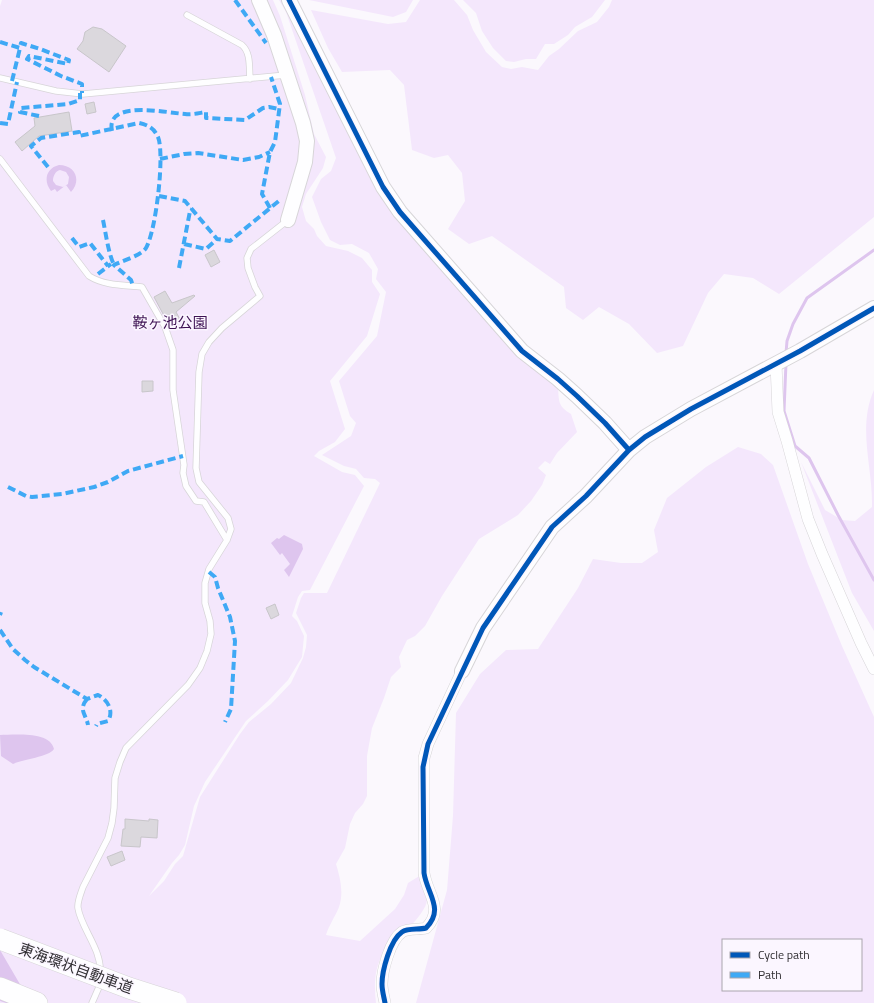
<svg xmlns="http://www.w3.org/2000/svg" width="874" height="1003" font-family="'Titillium Web','Noto Sans JP',sans-serif">
	<style>
		.green { fill: #f4e7fc; fill-rule: evenodd }
		.water { fill: #dec5ee; fill-rule: evenodd }
		.lines { fill: none; stroke-linecap: round; stroke-linejoin: round }
		.stream { stroke: #dec5ee; stroke-width: 3 }
		.building { fill: #dbd8dd; stroke: #c8c6ca }
		.service-casing { stroke: #d7d5d8; stroke-width: 7 }
		.minor-casing { stroke: #d7d5d8; stroke-width: 12 }
		.tertiary-casing { stroke: #d7d5d8; stroke-width: 16 }
		.motorway-casing { stroke: #d7d5d8; stroke-width: 22 }
		.service { stroke: #fefeff; stroke-width: 5.5 }
		.minor { stroke: #fefeff; stroke-width: 11 }
		.tertiary { stroke: #fefeff; stroke-width: 14 }
		.motorway { stroke: #fefeff; stroke-width: 21 }
		.motorway-bridge-casing { stroke: #d7d5d8; stroke-width: 22; stroke-linecap: butt }
		.motorway-bridge { stroke: #fefeff; stroke-width: 21 }
		.quiet { stroke: #3fa9f5; stroke-width: 4; stroke-dasharray: 8 4; stroke-linecap: butt }
		.cycleway-casing { stroke: #fbf6ff; stroke-width: 8 }
		.cycleway { stroke: #0057b8; stroke-width: 5 }
		.labels { text-anchor: middle; dominant-baseline: central; stroke-width: 3; stroke-linejoin: round; paint-order: stroke }
		.park-label { font-size: 15px; fill: #3e1254; stroke: #fbf6ff }
		.street-label { font-size: 15px; fill: #302e32; stroke: #fbf6ff }
	</style>
	<rect width="100%" height="100%" fill="#fbf8fd"/>
	<path class="green" d="M2,0H273L280,16L305,95L314,134L326,157L323,168L306,194L302,207L306,221L314,229L317,236L326,246L348,251L362,258L372,270V282L380,294L367,336L330,381L345,429L335,442L319,451L314,456L342,472L355,475L364,486L310,590L302,591L298,597L292,616L297,621L304,636L302,657L288,680L268,701L246,721L205,782L194,806L185,845L179,855L172,863L149,896L164,881L175,864L183,856L200,797L240,734L249,722L271,704L291,683L303,658L306,647L307,635L296,613L301,598L304,593H327L380,483L375,479L364,478L356,469L344,466L322,455L351,436L356,423L350,416L339,381L377,336L386,292L376,279L378,269L369,253L352,244L340,245L330,240L321,222L312,197L321,179L331,171L336,158L286,12L279,0H285L393,210L558,387C559,402 558,406 571,414L577,432L557,453L550,464L545,461L538,468L546,475L542,485L531,501L518,515L479,539L442,596L425,626L415,636L407,640L399,657L401,667L391,677L384,698L372,728L367,756V796L363,804L355,813L350,824L345,848L336,864C340,877 344,893 339,907C335,917 329,925 326,935L360,941L395,909L404,895L408,883L421,875C423,883 427,893 427,900C426,915 394,942 383,953C374,970 374,985 376,1003H0V6Z
		M309,0H413L406,12L393,17Z
		M420,0H454L467,15L473,30L486,52L502,67L511,69L522,67L538,70L549,56L559,49L578,31L597,22L609,7L612,0H874V217L779,294L753,278L724,274L708,293L683,346L657,353L629,324L599,307L583,320L566,308L564,287L492,236L469,244L448,229L465,201L462,173L448,155L434,158L412,150L404,85L390,70L342,72L328,48L311,10L388,24L406,22Z
		M463,0H605L592,17L575,27L568,35L554,44H545L536,59H526L514,62L506,61L493,48L482,31L476,13Z
		M874,390V631L852,593L801,462L825,510L842,520L855,521L872,507C873,467 857,428 874,390Z
		M738,447L761,454L773,465L808,564L842,646L874,717V1003H416L447,890L453,816L456,713L480,674L506,650L538,649L578,588L593,559L621,563H642L658,552L654,530L667,498L706,467ZM723,940H861V990H723Z"/>
	<path class="water" d="M59,165C75,165 82,180 71,192L66,185L57,192L55,189L51,191C43,181 46,168 59,165ZM60,170L66,172L69,177L68,184L63,187L56,185L53,181C53,175 56,171 60,170Z
		M284,535L302,544L303,549L289,577L284,570L290,564L282,553L280,555L271,543L277,538L279,539Z
		M0,735C14,735 50,731 54,749C49,757 23,759 13,764L1,756Z
		M0,950L21,986L15,1003H6L0,1001Z"/>
	<g class="lines">
		<path class="stream" d="M786,353L787,341L793,324L807,298L874,250
			M786,363L784,411L795,446L809,458L838,515L874,580"/>
	</g>
	<path class="building" d="M93,27L102,29L126,46L109,72L77,49L83,41L85,32Z
		M94,102L96,112L87,114L85,104Z
		M69,112L72,131L39,136L22,151L15,142L35,126L34,118Z
		M214,250L220,262L211,267L205,255Z
		M165,291L172,303L194,295L195,296L176,312L181,321L170,327L154,297Z
		M142,381H153V391L142,392Z
		M275,604L279,615L271,619L266,608Z
		M125,819L149,821V819L158,820L157,838L141,837L140,847L121,846L123,829H125Z
		M122,851L125,860L111,866L107,857Z"/>
	<g class="lines">
		<defs>
			<path id="service" d="M187,15L242,45C251,53 249,67 250,79
				M0,78L56,91L83,94L286,75
				M0,159L89,276C105,286 124,285 142,287L165,327L173,350V390L184,465L183,473L186,486L196,501L204,502L227,540
				M100,972C102,950 81,928 78,908C77,902 81,893 83,887L108,838L112,823L114,808L115,778L120,762L126,748L188,685L200,668L207,651L211,634L210,621L205,603V583L209,569L227,540L231,529L228,518L199,482L196,468L199,372L202,354L209,342L222,328L260,296L255,287L248,268L247,258L251,249L288,220
				M92,1003L99,987L100,981"/>
			<path id="minor" d="M776,364L778,412L787,441L808,519L822,554L861,643L874,669
				M385,1003C384,997 382,991 382,984C382,971 390,940 402,932C408,928 419,930 426,928C445,909 427,894 424,873V758L428,744L462,671"/>
			<path id="tertiary" d="M259,0L274,35L303,123L307,141L305,162L288,220
				M289,0L383,187L400,212L522,351L558,379L577,396L605,423L629,450
				M462,671L483,628L552,527L586,496L629,450L645,437L691,409L800,351L874,308"/>
			<path id="motorway" d="M0,988L37,1003"/>
		</defs>
		<use href="#service" class="service-casing"/>
		<use href="#minor" class="minor-casing"/>
		<use href="#tertiary" class="tertiary-casing"/>
		<use href="#motorway" class="motorway-casing"/>
		<use href="#service" class="service"/>
		<use href="#minor" class="minor"/>
		<use href="#tertiary" class="tertiary"/>
		<use href="#motorway" class="motorway"/>
		<defs>
			<path id="motorway-bridge" d="M0,939L129,988L176,1003"/>
		</defs>
		<use href="#motorway-bridge" class="motorway-bridge-casing"/>
		<use href="#motorway-bridge" class="motorway-bridge"/>
		<path class="quiet" d="M235,0L266,43
			M0,42L20,48L21,43L40,49L69,60L68,64L29,56L27,59L61,76L82,84V93
			M12,81L20,48
			M39,116L20,112L21,108L68,104L80,100V93
			M0,123L8,124L17,82
			M112,131C105,99 168,113 185,114C192,115 199,113 206,112V118L245,120L263,108L269,107L279,109
			M160,159L184,154L198,153L243,160L259,157L270,152
			M48,167L31,146L41,138L79,132V136L139,123C148,125 154,128 158,137C165,154 156,231 146,248C142,255 122,261 114,265L131,280L133,286
			M159,196L185,201L217,239L230,241L280,200
			M270,208L262,194L270,152L275,142L280,104L271,77
			M103,220C106,234 108,252 114,265
			M72,238L79,247L90,243L108,266
			M184,244L206,249L217,239
			M179,268L190,211L192,209
			M98,274L111,264
			M8,487L26,496L32,497L62,494L94,487L108,482L128,471L183,456
			M209,572L215,577L218,588L230,617L235,641L231,709L225,722
			M0,615L1,612
			M0,630L13,649L25,660L34,667L87,699L98,695C108,700 114,711 108,721L97,724L96,726
			M87,699C78,710 86,714 88,725"/>
		<defs>
			<path id="cycleway" d="M289,0L383,187L400,212L522,351L558,379L577,396L605,423L629,450
				M385,1003C384,997 382,991 382,984C382,971 390,940 402,932C408,928 419,930 426,928C445,909 427,894 424,873L423,767L428,744L483,628L552,527L586,496L629,450L645,437L691,409L800,351L874,308"/>
		</defs>
		<use href="#cycleway" class="cycleway-casing"/>
		<use href="#cycleway" class="cycleway"/>
	</g>
	<g class="labels">
		<g class="park-label">
			<text x="170" y="322">鞍ヶ池公園</text>
		</g>
		<g class="street-label">
			<text transform="translate(76 968) rotate(20)">東海環状自動車道</text>
		</g>
	</g>
	<rect x="722" y="939" width="140" height="52" fill="#fbf6ff" stroke="#aaa6ad"/>
	<rect x="730" y="952" width="20" height="6" fill="#0057b8" stroke="#aaa6ad"/>
	<text x="758" y="959" font-size="12" fill="#302e32">Cycle path</text>
	<rect x="730" y="972" width="20" height="6" fill="#3fa9f5" stroke="#aaa6ad"/>
	<text x="758" y="979" font-size="12" fill="#302e32">Path</text>
</svg>
